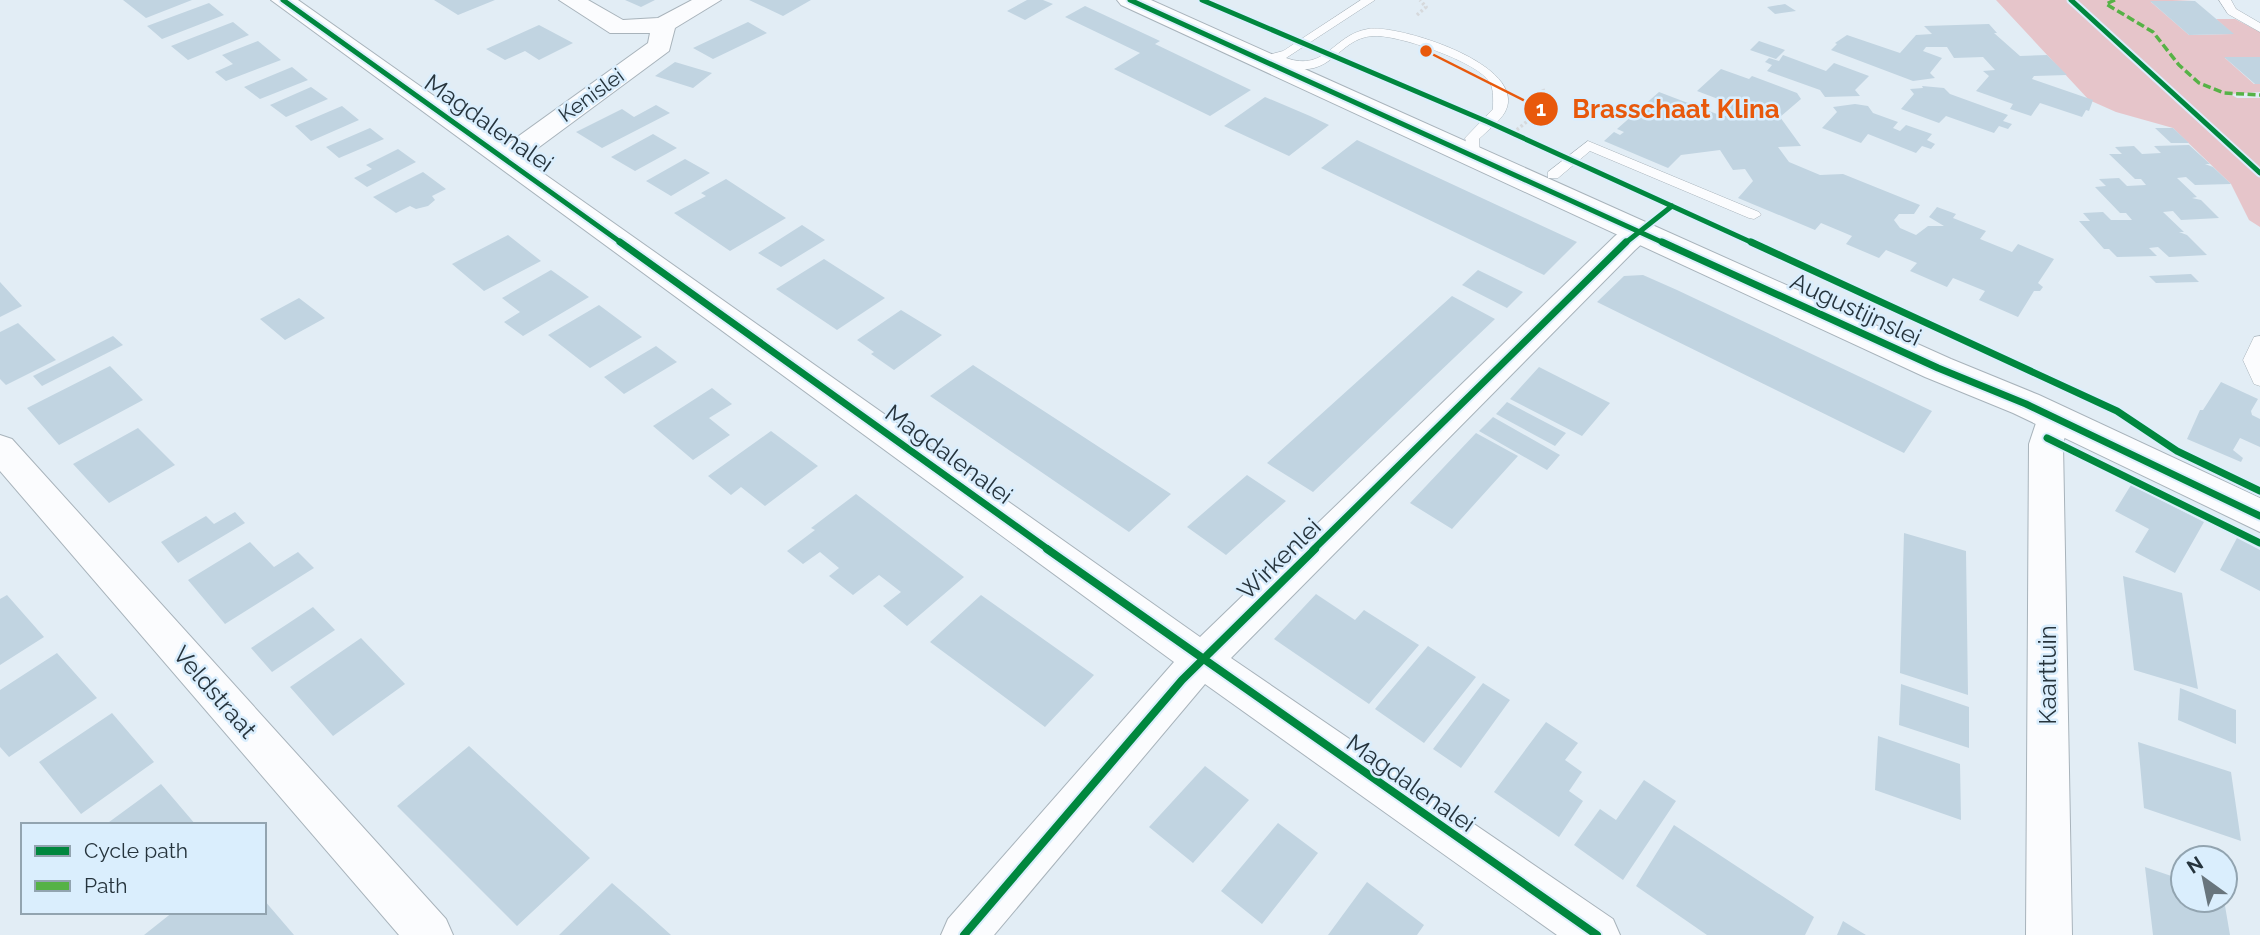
<svg xmlns="http://www.w3.org/2000/svg" width="2260" height="935" font-family="Raleway,sans-serif">
	<style>
		.green { fill: #e6c5ca }
		.building { fill: #c1d4e1 }
		.lines { fill: none; stroke-linecap: round; stroke-linejoin: round }
		.lane-casing { stroke: #a8b3bb; stroke-width: 1 }
		.street-casing { stroke: #a8b3bb; stroke-width: 2 }
		.secondary-casing { stroke: #a8b3bb; stroke-width: 2 }
		.path { stroke: #d6d9dc; stroke-width: 3.5; stroke-dasharray: 2.5 2.5; stroke-linecap: butt }
		.lane { fill: #fbfcfe; fill-rule: evenodd }
		.street { fill: #fbfcfe; fill-rule: evenodd }
		.secondary { fill: #fbfcfe; fill-rule: evenodd }
		.quiet { stroke: #56b246; stroke-width: 3.5; stroke-dasharray: 8 3.5; stroke-linecap: butt }
		.cycleway-far2-casing { stroke: #daeefd; stroke-width: 9 }
		.cycleway-far1-casing { stroke: #daeefd; stroke-width: 11 }
		.cycleway-casing { stroke: #daeefd; stroke-width: 12 }
		.cycleway-far2 { stroke: #00873e; stroke-width: 5 }
		.cycleway-far1 { stroke: #00873e; stroke-width: 7 }
		.cycleway { stroke: #00873e; stroke-width: 8 }
		.labels { text-anchor: middle; dominant-baseline: central; stroke-width: 5; stroke-linejoin: round; paint-order: stroke }
		.far-street-label { font-size: 21px; fill: #26343d; stroke: #daeefd }
		.street-label { font-size: 24px; fill: #26343d; stroke: #daeefd }
		.leader { fill: none; stroke: #e8590c; stroke-width: 2.5 }
		.callout-dot { fill: #e8590c; stroke: #daeefd; stroke-width: 2.5 }
		.mark-label { font-size: 21px; text-anchor: middle; font-weight: bold; fill: #fff }
		.callout-label { font-size: 26px; text-anchor: middle; font-weight: bold; fill: #e8590c; stroke: #daeefd; stroke-width: 5; stroke-linejoin: round; paint-order: stroke }
	</style>
	<rect width="100%" height="100%" fill="#e2edf5"/>
	<path class="green" d="M1996,0H2194L2151,2L2189,35L2233,34L2216,19H2235L2260,32V57L2225,58L2254,84H2260V92L2230,94L2237,98H2260V227L2249,220L2231,184L2173,128L2116,112L2089,100Z"/>
	<path class="building" d="M123,0H192L146,18Z
		M434,0H495L458,15Z
		M625,0H655L641,7Z
		M749,0H811L783,16Z
		M1027,0H1043L1053,4L1025,20L1007,11Z
		M2150,1H2195L2234,34L2189,35Z
		M209,3L224,15L162,39L147,26Z
		M1785,4L1796,11L1775,14L1767,7Z
		M1085,6L1160,41L1155,44L1251,90L1210,116L1114,69L1140,53L1065,17Z
		M233,22L249,35L188,60L171,46Z
		M748,22L767,33L713,59L693,48Z
		M1989,24L1997,33H1994L2020,56L2047,55L2067,75L2034,76L2032,79L2093,100L2089,111L2086,110L2082,117L2040,103L2031,116L2010,109L2013,104L1976,91L1989,76L1983,71L1995,70L1983,57L1954,58L1947,47H1926L1923,51L1942,58L1930,73L1935,78L1913,81L1831,50L1837,44L1835,43L1847,35L1900,53L1916,35L1932,34L1924,26Z
		M539,25L573,43L539,60L525,51L505,60L486,49Z
		M258,41L281,60L226,81L215,72L233,64L222,55Z
		M1759,41L1785,50L1776,59L1750,50Z
		M1783,55L1826,71L1834,63L1869,76L1855,90L1860,96L1825,97L1820,90L1767,71L1772,65L1765,62L1769,58L1779,61Z
		M2224,57H2260V84H2255Z
		M675,62L712,73L693,88L655,76Z
		M292,67L308,80L260,99L244,87Z
		M1721,69L1749,79L1752,76L1797,93L1801,99L1780,117L1801,146L1778,147L1789,162L1820,175L1843,174L1920,205L1914,214H1899L1894,220L1900,228L1916,235L1928,226H1944L1929,217L1937,207L1956,214L1953,218L1986,231L1980,239L2012,252L2018,244L2054,259L2038,283L2043,287L2040,291H2034L2018,317L1979,300L1985,291L1953,278L1947,287L1910,271L1917,263L1886,250L1879,258L1846,244L1852,236L1821,223L1815,230L1738,198L1753,181L1745,169L1733,170L1720,150L1681,155L1668,168L1604,141L1614,132L1620,135L1624,132L1617,129L1659,92L1722,116H1730L1733,113L1726,102L1697,91Z
		M1922,86L1944,88L1950,94L2008,115L2003,121L2012,124L2008,129L1999,126L1994,133L1946,116L1939,123L1901,109L1914,94L1910,89L1923,88Z
		M311,87L328,99L286,117L270,105Z
		M1265,97L1310,116L1329,125L1289,156L1224,126Z
		M1855,104L1868,106L1873,113L1898,122L1893,128L1900,131L1906,125L1932,134L1927,140L1935,144L1931,149L1922,146L1916,153L1868,134L1861,143L1822,128L1837,112L1833,107Z
		M656,105L670,113L602,148L576,132L622,109L634,117Z
		M342,106L359,120L311,141L295,126Z
		M370,128L384,139L339,158L326,147Z
		M2155,128H2173L2189,143H2171Z
		M653,134L677,148L635,171L611,157Z
		M1357,140L1428,173L1577,242L1544,275L1321,168Z
		M2189,145L2210,164H2205L2213,167L2231,184L2195,185L2186,177L2177,178L2197,197L2192,198L2201,200L2219,218L2181,220L2173,211L2163,212L2184,232H2179L2187,235L2207,255L2169,257L2158,247L2149,248L2157,256L2117,257L2109,249H2104L2079,221H2090L2083,213L2103,212L2111,220H2132L2126,213H2120L2095,187L2106,186L2099,179L2119,178L2127,186L2146,185L2141,179H2135L2109,154H2122L2115,147L2134,146L2142,154L2161,153L2154,146Z
		M398,149L416,162L367,187L354,178L372,169L366,165Z
		M685,159L710,173L671,196L646,181Z
		M423,172L446,189L432,196L435,200L428,206L416,209L410,206L396,213L373,197Z
		M726,179L786,218L730,251L674,213L706,196L701,193Z
		M802,225L825,240L781,267L758,253Z
		M508,235L541,261L484,291L452,264Z
		M824,259L885,298L837,330L776,289Z
		M551,270L589,297L523,336L504,322L520,312L502,298Z
		M1478,270L1523,292L1507,308L1462,285Z
		M2191,274L2199,282L2156,283L2149,276Z
		M1643,275L1677,290L1932,411L1904,453L1597,302L1624,276Z
		M0,282L22,306L0,317Z
		M1452,296L1495,319L1313,492L1267,463Z
		M299,298L325,318L285,340L260,319Z
		M599,305L642,337L590,368L548,335Z
		M901,310L942,335L894,370L871,354L874,352L857,340Z
		M18,323L56,360L6,385L0,379V332Z
		M113,336L123,345L42,386L33,376Z
		M656,346L677,362L624,394L604,377Z
		M973,365L1053,417L1171,494L1129,532L930,396Z
		M110,366L143,400L59,445L27,408Z
		M1539,367L1610,403L1582,436L1510,399Z
		M2221,382L2258,399L2251,411L2252,415L2260,419V447L2240,438L2233,450L2243,458L2241,462L2187,439L2200,410H2203Z
		M712,388L732,404L709,418L730,435L693,460L653,426Z
		M1507,402L1566,433L1555,446L1496,414Z
		M1493,417L1560,455L1547,470L1479,431Z
		M138,428L175,465L109,503L73,464Z
		M771,431L818,466L765,506L741,487L731,495L708,476Z
		M1476,433L1518,456L1452,529L1410,503Z
		M1247,475L1286,501L1226,555L1187,527Z
		M2131,485L2204,522L2175,573L2135,552L2149,529L2115,511Z
		M856,494L964,577L907,626L883,606L901,592L879,575L853,595L829,576L839,568L820,552L803,564L787,551L815,530L811,528Z
		M235,512L245,523L178,563L161,542L206,516L214,524Z
		M1904,533L1966,551L1968,695L1900,673Z
		M2237,538L2260,550V591L2220,570Z
		M250,542L274,567L298,552L314,568L225,624L188,580Z
		M2123,576L2182,593L2198,689L2134,670Z
		M1316,594L1355,620L1364,610L1419,645L1369,704L1274,639Z
		M7,595L44,637L0,665V599Z
		M981,595L1094,675L1045,727L930,642Z
		M313,607L335,630L272,672L251,648Z
		M361,638L405,684L333,736L290,687Z
		M1428,646L1476,677L1424,743L1375,709Z
		M57,653L97,698L9,757L0,747V690Z
		M1483,683L1510,700L1461,768L1433,749Z
		M1901,684L1969,707V748L1899,725Z
		M2180,688L2236,710V744L2178,720Z
		M112,713L154,762L81,814L39,762Z
		M1546,722L1578,743L1565,760L1582,772L1569,791L1583,801L1559,837L1494,792Z
		M1878,736L1960,764L1961,820L1875,790Z
		M2138,742L2231,772L2241,841L2144,808Z
		M469,746L590,858L517,926L397,806Z
		M1205,766L1249,800L1193,863L1149,827Z
		M1644,780L1676,801L1623,880L1574,845L1600,809L1616,820Z
		M161,784L196,825H105Z
		M1278,823L1318,853L1262,924L1221,891Z
		M1674,825L1814,917L1805,935H1707L1636,886Z
		M2145,867L2183,880V900H2224L2230,935H2153Z
		M1367,882L1424,925L1417,935H1328Z
		M612,883L642,909L671,935H559Z
		M264,900L294,935H144L173,912H264Z
		M1843,921L1861,932L1866,935H1837Z"/>
	<g class="lines">
		<defs>
			<path id="lane" d="M1361,0H1375L1286,58C1327,72 1332,35 1368,29C1398,24 1530,65 1505,112C1500,121 1487,131 1479,139L1480,158H1470L1465,138L1493,109C1493,101 1494,90 1490,83C1480,62 1396,34 1373,36C1337,38 1332,81 1287,66C1279,63 1270,61 1264,56L1283,51Z
				M2219,0H2231L2236,9L2260,23V32L2228,14Z
				M1588,141L1759,212L1761,215L1754,219L1749,218L1590,151L1558,178H1548V172Z
				M2260,336V386L2254,384L2243,360L2254,337Z"/>
			<path id="street" d="M271,0H298L505,146L648,43L650,33H610L559,0H588L623,20L658,18L692,0H721L675,28L669,51L523,159L1200,637L1615,236C1627,227 1635,220 1651,225L1656,231L1635,250L1231,658L1613,919L1620,935H1557L1205,684L994,935H941L948,919L1174,662Z
				M2053,405L2065,408L2070,417L2063,444L2072,935H2026L2029,444L2041,408Z
				M0,435L12,439L446,919L453,935H399L0,471Z"/>
			<path id="secondary" d="M1117,0H1151L1951,359L2039,395L2260,498V532L2013,413L1925,377L1121,5Z"/>
		</defs>
		<use href="#lane" class="lane-casing"/>
		<use href="#street" class="street-casing"/>
		<use href="#secondary" class="secondary-casing"/>
		<path class="path" d="M1417,15L1426,7L1420,0
			M1527,101L1535,100L1542,94
			M1513,133L1548,104L1543,89"/>
		<use href="#lane" class="lane"/>
		<use href="#street" class="street"/>
		<use href="#secondary" class="secondary"/>
		<path class="quiet" d="M2115,0L2106,4L2153,32L2179,65L2199,83L2224,93L2260,95"/>
		<defs>
			<path id="cycleway-far2" d="M283,0L623,244
				M1130,0L1666,244
				M1202,0L1488,122L1755,244
				M2071,0L2260,173
				M1624,244L1672,206"/>
			<path id="cycleway-far1" d="M620,242L1049,550
				M1662,242L1938,368L2026,404L2260,516
				M1751,242L2117,411L2177,451L2260,491
				M2047,438L2260,543
				M1313,550L1626,242"/>
			<path id="cycleway" d="M1047,549L1597,935
				M964,935L1182,680L1315,549"/>
		</defs>
		<use href="#cycleway-far2" class="cycleway-far2-casing"/>
		<use href="#cycleway-far1" class="cycleway-far1-casing"/>
		<use href="#cycleway" class="cycleway-casing"/>
		<use href="#cycleway-far2" class="cycleway-far2"/>
		<use href="#cycleway-far1" class="cycleway-far1"/>
		<use href="#cycleway" class="cycleway"/>
	</g>
	<g class="labels">
		<g class="far-street-label">
			<text transform="translate(591 95) rotate(-36)">Kenislei</text>
		</g>
		<g class="street-label">
			<text transform="translate(489 123) rotate(35)">Magdalenalei</text>
			<text transform="translate(1856 309) rotate(25)">Augustijnslei</text>
			<text transform="translate(949 454) rotate(36)">Magdalenalei</text>
			<text transform="translate(1279 559) rotate(-44)">Wirkenlei</text>
			<text transform="translate(2047 675) rotate(-90)">Kaarttuin</text>
			<text transform="translate(215 692) rotate(49)">Veldstraat</text>
			<text transform="translate(1411 783) rotate(35)">Magdalenalei</text>
		</g>
	</g>
	<path class="leader" d="M1426 51L1541 109"/>
	<g class="callout-dot">
		<circle cx="1426" cy="51" r="7"/>
		<circle cx="1541" cy="109" r="18"/>
	</g>
	<g class="mark-label">
		<text x="1541" y="116">1</text>
	</g>
	<g class="callout-label">
		<text x="1676" y="118">Brasschaat Klina</text>
	</g>
	<rect x="21" y="823" width="245" height="91" fill="#daeefd" stroke="#92a4b0" stroke-width="2"/>
	<rect x="35" y="846" width="35" height="10" fill="#00873e" stroke="#92a4b0" stroke-width="2"/>
	<text x="84" y="858" font-size="21" fill="#26343d">Cycle path</text>
	<rect x="35" y="881" width="35" height="10" fill="#56b246" stroke="#92a4b0" stroke-width="2"/>
	<text x="84" y="893" font-size="21" fill="#26343d">Path</text>
	<g transform="translate(2204 879) rotate(327)"><circle r="33" fill="#daeefd" stroke="#92a4b0" stroke-width="2"/>
	<path d="M0-5L12 26L0 18L-12 26Z" fill="#68757d"/>
	<text y="-10" font-size="19" font-weight="bold" text-anchor="middle" fill="#26343d">N</text>
	</g>
</svg>
